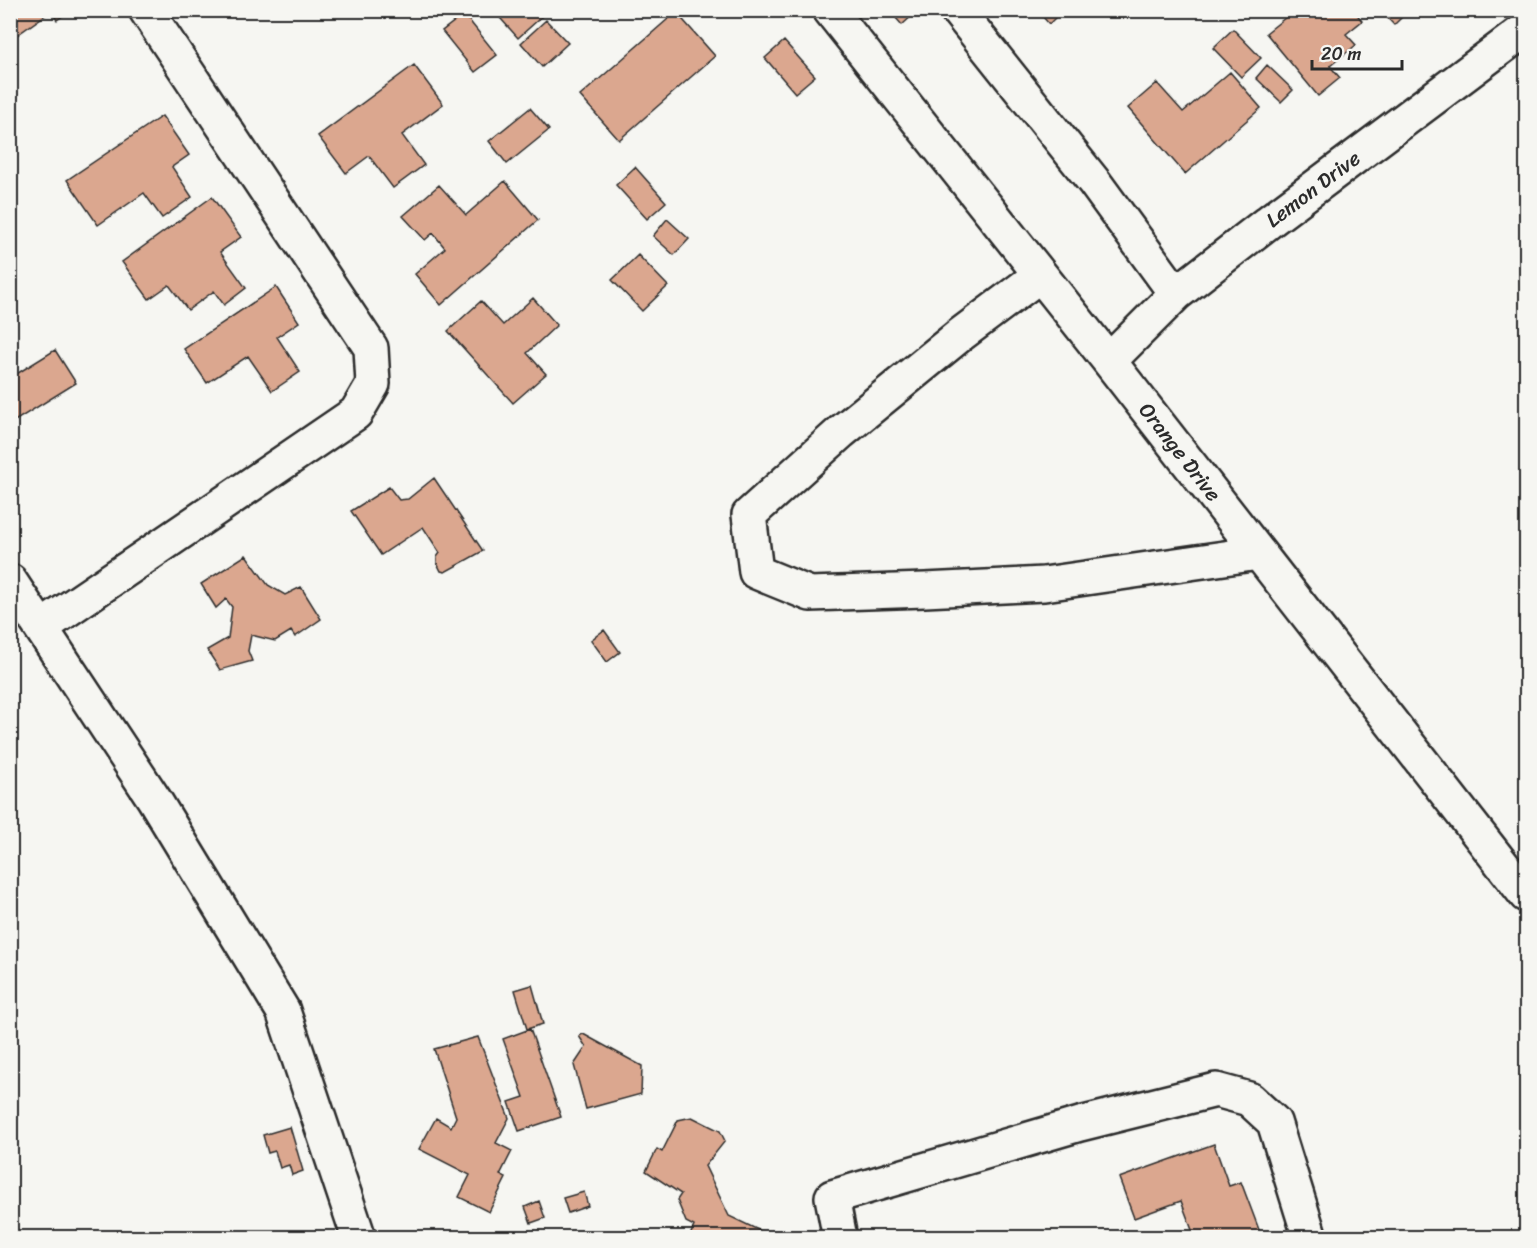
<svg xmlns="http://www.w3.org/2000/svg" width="1537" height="1248" font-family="Sriracha,sans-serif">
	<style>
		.building { fill: #dba78f; stroke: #2b2b2b; stroke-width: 1.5 }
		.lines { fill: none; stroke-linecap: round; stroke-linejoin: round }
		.minor-casing { stroke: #2b2b2b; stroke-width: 38 }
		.minor { stroke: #f6f6f2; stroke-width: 33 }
		.labels { text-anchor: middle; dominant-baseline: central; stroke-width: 6; stroke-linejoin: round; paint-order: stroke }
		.street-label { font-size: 21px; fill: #2b2b2b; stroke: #f6f6f2 }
	</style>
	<rect width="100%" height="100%" fill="#f6f6f2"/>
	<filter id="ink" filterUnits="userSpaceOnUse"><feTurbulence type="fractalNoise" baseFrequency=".0167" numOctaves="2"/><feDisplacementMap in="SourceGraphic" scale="12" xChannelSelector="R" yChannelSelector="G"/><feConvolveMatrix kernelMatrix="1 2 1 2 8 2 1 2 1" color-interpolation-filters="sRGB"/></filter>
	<g filter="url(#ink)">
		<path class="building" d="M10,10H71L57,20L51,11L10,40Z
			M493,10H549L518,38Z
			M889,10H914L916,12L902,25Z
			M1037,10H1063L1049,24Z
			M1295,10H1354L1362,21L1346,34L1356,45L1330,66L1340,78L1318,96L1266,33Z
			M1380,10H1409L1394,25Z
			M676,12L715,56L619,140L580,96Z
			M464,14L497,55L475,72L442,31Z
			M546,20L568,43L542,67L521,43Z
			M1233,29L1261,58L1241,77L1213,48Z
			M784,41L815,76L795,93L765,58Z
			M414,65L443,104L402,135L424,165L393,188L369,156L346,173L318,136Z
			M1267,65L1293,90L1281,102L1256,78Z
			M1230,72L1261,108L1185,174L1128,108L1157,83L1183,112Z
			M530,108L549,130L507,164L489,141Z
			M162,116L189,155L172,167L192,197L162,218L144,193L98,225L67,180Z
			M635,167L666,202L647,219L616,185Z
			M505,181L538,220L441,305L415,274L445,248L433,233L425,240L403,216L439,185L466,215Z
			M212,197L241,237L220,252L246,288L224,305L214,291L188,310L169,285L149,299L122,262Z
			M667,219L689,239L674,255L653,236Z
			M638,255L668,286L642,311L612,280Z
			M276,287L299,322L277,337L300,372L272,391L248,356L207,383L184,349Z
			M533,298L557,325L527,353L546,374L513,403L448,331L481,301L503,325Z
			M55,350L76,383L10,424V378Z
			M434,478L483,551L445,572L441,571L437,563V557L440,553L423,527L381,555L351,511L389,487L399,500L408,499Z
			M246,555L268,585L285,595L301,587L321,619L295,637L291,631L275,641L251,635L248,651L252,661L220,670L207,650L228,638L232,607L226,599L216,608L201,584Z
			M604,630L620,652L607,662L591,640Z
			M532,985L543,1024L527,1029L515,990Z
			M530,1029L561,1117L519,1131L509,1102L524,1097L503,1039Z
			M583,1034L642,1066L641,1094L586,1109L574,1065L586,1047L579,1036Z
			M478,1037L509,1118L496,1143L512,1151L500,1175L506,1178L489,1212L459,1197L470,1175L419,1149L436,1118L451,1127L456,1117L434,1049Z
			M692,1117L720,1131L725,1141L705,1166L729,1216L775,1238H689L694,1226L686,1222L677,1200L681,1194L646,1171L657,1149L662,1152L678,1120Z
			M290,1127L303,1171L292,1175L289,1165L280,1168L275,1151L268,1153L263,1135Z
			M1214,1144L1229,1186L1241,1182L1261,1235L1253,1238H1195L1181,1201L1134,1218L1119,1178Z
			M584,1192L588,1206L568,1213L563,1198Z
			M539,1201L545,1218L531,1223L525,1207Z"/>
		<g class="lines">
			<defs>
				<path id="minor" d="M830,10L1109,361L1526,895
					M957,10L1095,183L1176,294
					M1040,275L960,335L841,432L749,515L756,572L810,594L925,590L1044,584L1259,553
					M1109,361L1176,294L1271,220L1526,29
					M10,581L154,799L283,1011L359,1238
					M42,627L356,413L373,384L371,348L146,10
					M840,1238L832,1197L1080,1124L1216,1090L1249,1099L1274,1122L1310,1238"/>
			</defs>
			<use href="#minor" class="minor-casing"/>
			<use href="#minor" class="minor"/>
		</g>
	</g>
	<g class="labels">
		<g class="street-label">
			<text transform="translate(1313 189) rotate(-37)">Lemon Drive</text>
			<text transform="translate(1180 452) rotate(52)">Orange Drive</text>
		</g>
	</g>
	<rect width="1537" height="1248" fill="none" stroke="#f6f6f2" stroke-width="36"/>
	<rect x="18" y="18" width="1501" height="1212" fill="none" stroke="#2b2b2b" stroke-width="2" filter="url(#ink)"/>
	<path d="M1312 60v9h90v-9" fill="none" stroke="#2b2b2b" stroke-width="3"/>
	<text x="1321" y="60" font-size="18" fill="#2b2b2b" stroke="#f6f6f2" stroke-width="4.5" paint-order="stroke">20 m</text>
</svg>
